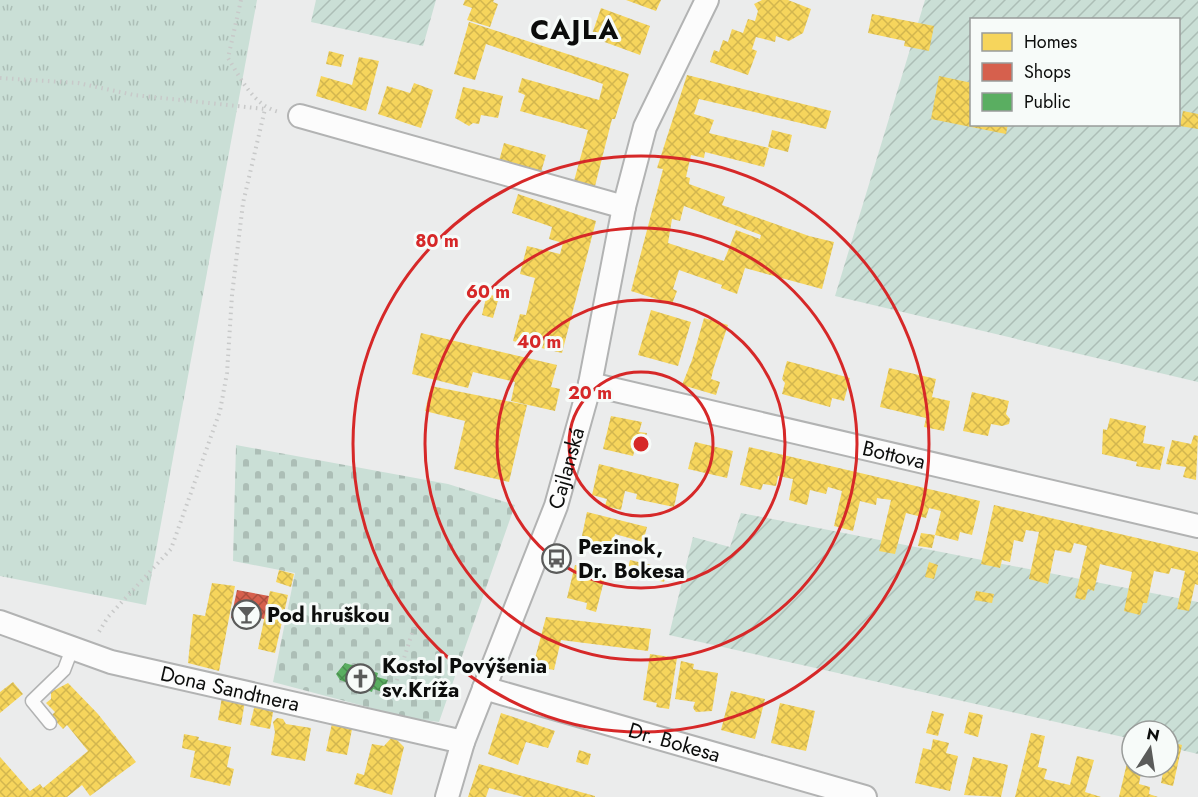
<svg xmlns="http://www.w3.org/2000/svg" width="1198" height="797" font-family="Jost,sans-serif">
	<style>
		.grass { fill: url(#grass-tufts) }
		.cemetery { fill: url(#cemetery-stones) }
		.garden { fill: url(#garden-furrows); fill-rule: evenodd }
		.homes { fill: url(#homes-cross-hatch); fill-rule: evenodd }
		.shops { fill: url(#shops-cross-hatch) }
		.public { fill: url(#public-cross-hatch) }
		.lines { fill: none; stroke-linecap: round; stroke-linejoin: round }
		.lane-casing { stroke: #b2b3b3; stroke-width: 15 }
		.street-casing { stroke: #b2b3b3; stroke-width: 26 }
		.path { stroke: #c8c9c9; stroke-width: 4; stroke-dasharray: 1.5 4.5; stroke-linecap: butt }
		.lane { stroke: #fcfcfc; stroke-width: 12 }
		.street { stroke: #fcfcfc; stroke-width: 22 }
		.ring { fill: none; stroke: #d62828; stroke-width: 3 }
		.labels { text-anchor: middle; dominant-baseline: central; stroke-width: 6; stroke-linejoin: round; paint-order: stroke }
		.street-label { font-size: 21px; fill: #0c0d0c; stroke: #f7fbf9 }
		.poi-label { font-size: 21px; font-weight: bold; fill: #0c0d0c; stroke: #f7fbf9; text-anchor: start }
		.district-label { font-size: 27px; font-weight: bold; letter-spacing: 1.5px; fill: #0c0d0c; stroke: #f7fbf9 }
		.centre { fill: #d62828; stroke: #f7fbf9; stroke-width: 3 }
		.ring-label { font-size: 18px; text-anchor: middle; font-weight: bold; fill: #d62828; stroke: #f7fbf9; stroke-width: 6; stroke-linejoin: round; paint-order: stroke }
	</style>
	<defs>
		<pattern id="grass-tufts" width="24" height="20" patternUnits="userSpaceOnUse" patternTransform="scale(1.5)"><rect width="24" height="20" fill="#cadfd6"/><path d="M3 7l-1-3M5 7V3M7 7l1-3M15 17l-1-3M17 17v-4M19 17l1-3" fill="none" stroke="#acbeb6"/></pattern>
		<pattern id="cemetery-stones" width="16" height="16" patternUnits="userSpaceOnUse" patternTransform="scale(1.5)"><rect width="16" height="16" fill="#cadfd6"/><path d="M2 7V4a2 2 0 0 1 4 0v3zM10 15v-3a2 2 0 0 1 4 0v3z" fill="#acbeb6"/></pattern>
		<pattern id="garden-furrows" width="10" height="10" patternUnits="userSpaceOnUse" patternTransform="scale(1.5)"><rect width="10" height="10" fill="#cadfd6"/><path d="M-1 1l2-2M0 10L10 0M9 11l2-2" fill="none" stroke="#acbeb6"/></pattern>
		<pattern id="homes-cross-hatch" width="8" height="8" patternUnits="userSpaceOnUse" patternTransform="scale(1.5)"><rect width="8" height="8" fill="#f6d55c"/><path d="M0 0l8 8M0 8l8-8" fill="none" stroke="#d2b64f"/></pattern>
		<pattern id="shops-cross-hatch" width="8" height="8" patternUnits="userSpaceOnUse" patternTransform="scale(1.5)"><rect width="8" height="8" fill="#d6604d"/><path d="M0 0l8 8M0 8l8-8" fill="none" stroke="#ac4e3e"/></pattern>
		<pattern id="public-cross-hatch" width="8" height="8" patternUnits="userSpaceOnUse" patternTransform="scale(1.5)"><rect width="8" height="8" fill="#5aae61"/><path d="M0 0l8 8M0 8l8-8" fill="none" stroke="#498c4e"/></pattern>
	</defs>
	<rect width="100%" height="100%" fill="#ebecec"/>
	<path class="grass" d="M0,0H257L146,605L0,576Z"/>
	<path class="cemetery" d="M236,445L448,484L515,505L439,722L409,718L273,682L295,573L233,561Z"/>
	<path class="garden" d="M316,0H436L423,46L311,22Z
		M925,0H1198V382L835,296ZM972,20H1178V124H972Z
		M741,513L1198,602V754L1168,747V731H1132V739L669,635L693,537L730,547Z"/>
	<path class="homes" d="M465,0H494L493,2L498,4L490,27L467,20L472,8L463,5Z
		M626,0H661L656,11Z
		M762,0H788L811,9L803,33L789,41L776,36L775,42L756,37L752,49L757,51L748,75L710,62L714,50L719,52L723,40L728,42L732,29L743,33L748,19L755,21L758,11L754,4Z
		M601,8L650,26L640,55L591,37Z
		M872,14L934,26L929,51L904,46L905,41L868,33Z
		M469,22L629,74L615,119H612L595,186L574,181L588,130L520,111L525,95L518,92L522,78L599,100L603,84L486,44L475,80L454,74Z
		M329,51L344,55L341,67L326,64Z
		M359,57L379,61L366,111L316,96L321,76L352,85Z
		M687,75L831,111L826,129L699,99L694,114L714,120L709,133L769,148L764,167L705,152L704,158L691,155L686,177L690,178L689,184L725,197L722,205L809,236L834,242L822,289L745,268L737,294L721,288L722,285L679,270L673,289L677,291L672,304L631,291L663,169L657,168ZM684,206L761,235L760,239L736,230L724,261L668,243L672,219L680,221Z
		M939,76L972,83V124H1008L1006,134L931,119Z
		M414,83L433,90L421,128L378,114L387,86L410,93Z
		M463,87L503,96L498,118L481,115L479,124L473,123L469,126L455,118Z
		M1183,111L1198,114V129L1180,126Z
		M772,130L792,135L788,152L768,147Z
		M504,143L546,155L541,172L499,161Z
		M518,194L596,221L562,353L513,341L520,314L526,315L535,278L520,274L527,246L560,254L563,243L549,239L552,227L512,213Z
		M487,294L499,297L493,318L482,315Z
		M651,310L691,322L678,366L638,355Z
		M704,318L728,325L714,367L711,379L720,382L716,395L682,385L692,360Z
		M421,333L557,365L551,387L560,389L555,411L511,401L515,382L473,372L468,388L412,374Z
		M787,361L850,378L844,401L832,398L830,407L782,394L785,383L782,379Z
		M889,368L936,379L932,397L950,401L944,431L924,427L926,418L880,407Z
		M431,386L527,405L509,482L454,469L465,421L425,411Z
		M972,392L1009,401L1006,414L1010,419L1009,424L1002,426L991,424L988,436L963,431Z
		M611,416L642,422L639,432L647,433L644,447L636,445L633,456L603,449Z
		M1110,418L1146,426L1143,443L1165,447L1160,470L1136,466L1137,462L1102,454L1103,429L1107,430Z
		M1194,435L1198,436L1196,480L1183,477L1186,467L1166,464L1172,440L1191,444Z
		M695,442L733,451L727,478L688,469Z
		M749,447L980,501L972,535L960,532L958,541L935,535L941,511L929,508L926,518L906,513L895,554L879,551L891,500L877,498L876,505L860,501L853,531L834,526L842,491L828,487L826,494L810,490L807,505L789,500L793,479L778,476L776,486L763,484L761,490L740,485Z
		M599,464L679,484L674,507L636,499L637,494L625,491L621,510L605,506L607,499L592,495Z
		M994,505L1198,552V585L1195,584L1189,611L1177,609L1185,571L1171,568L1169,574L1154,571L1147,603H1143L1140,615L1124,611L1132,572L1100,564L1094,591L1088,589L1085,600L1075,598L1087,546L1074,543L1071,553L1055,550L1048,584L1029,579L1039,532L1026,530L1023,542L1014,540L1010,562L1002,560L1000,568L981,564Z
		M587,512L647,527L643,542L615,534L611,552L580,545Z
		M921,533L935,535L932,548L918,546Z
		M630,560L651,565L648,578L627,573Z
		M929,562L938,565L934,579L925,577Z
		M575,565L606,573L596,612L586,609L587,603L567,598Z
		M279,570L294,574L291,587L276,582Z
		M653,572L666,574L664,582L652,579Z
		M212,583L235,586L219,671L188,663L193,614L205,616Z
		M270,591L288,595L275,653L258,649Z
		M976,591L994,594L992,603L974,600Z
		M546,617L651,629L648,651L561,640L554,670L533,666Z
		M650,654L677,658L669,709L656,707L657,703L643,700Z
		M681,661L694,664L693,669L718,673L712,711L696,712L693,708L695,702L675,699Z
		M13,682L23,694L0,713V692Z
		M68,683L98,714L136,762L90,796L82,785L67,797H0V757L30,791L40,784L43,788L88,751L67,725L63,729L51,716L55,712L46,703L51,699V692Z
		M731,691L765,699L755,739L721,730Z
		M222,697L245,701L241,725L218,720Z
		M780,703L815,711L806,751L771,743Z
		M255,704L274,707L270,729L250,725Z
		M932,711L944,714L938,736L926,733Z
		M969,712L983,715L978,737L964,733Z
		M501,713L555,731L548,748L526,742L518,765L488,754Z
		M277,718L283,719L286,724L311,728L305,761L271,755L275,732L273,722Z
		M333,719L353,724L347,755L326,751Z
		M1031,733L1045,736L1038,767L1047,769L1044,779L1070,785L1077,756L1094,760L1085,792L1101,797H1015Z
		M184,734L199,737L198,740L231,747L227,767L234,769L230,786L190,777L195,751L182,748Z
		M393,736L404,747L392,795L354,784L357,773L364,775L372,744L384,746Z
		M933,739L949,743L946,753L958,756L950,791L915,783L923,748L931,750Z
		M1170,742L1182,745L1173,786L1161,783L1164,767H1168Z
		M579,750L591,754L588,765L576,762Z
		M1130,750H1132V767H1142L1139,784L1150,787L1149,794L1158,797H1119Z
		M973,757L1008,765L1001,797L964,795Z
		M479,764L595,796V797H524L489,788L486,797H468Z"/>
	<path class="shops" d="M237,590L269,596L264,619L251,616L249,622L231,618Z"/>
	<path class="public" d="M345,663L378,673L377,677L388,680L383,692L373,689L372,692L340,680L336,674Z"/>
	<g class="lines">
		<defs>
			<path id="lane" d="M50,723L32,701L64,670L72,649"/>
			<g id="street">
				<path d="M300,116L624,207"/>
				<path id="s1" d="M590,384L1198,526"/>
				<path id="s2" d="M0,622L111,662L463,742"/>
				<path id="s3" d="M484,688L865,797"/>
				<path id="s4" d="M447,797L463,742L556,506L590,384L624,207L645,127L707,0"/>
			</g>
		</defs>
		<use href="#lane" class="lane-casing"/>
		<use href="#street" class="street-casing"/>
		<path class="path" d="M241,0L228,58C241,79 254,106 279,112
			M0,78L78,83L134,95L265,109L243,203L232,295L227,373L220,411L171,549L108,617L97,635
			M395,686L416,621"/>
		<use href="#lane" class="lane"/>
		<use href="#street" class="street"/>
	</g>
	<g class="ring">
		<circle cx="641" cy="444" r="72"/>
		<circle cx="641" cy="444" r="144"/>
		<circle cx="641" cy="444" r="216"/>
		<circle cx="641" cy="444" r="288"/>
	</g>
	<defs>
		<symbol id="bus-ring" viewBox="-11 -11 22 22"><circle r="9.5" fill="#f7fbf9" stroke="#5a5b5a" stroke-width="1.5"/><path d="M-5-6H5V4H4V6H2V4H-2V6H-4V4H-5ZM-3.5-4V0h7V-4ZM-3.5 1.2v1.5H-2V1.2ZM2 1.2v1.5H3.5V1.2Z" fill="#5a5b5a"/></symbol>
		<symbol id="bar-ring" viewBox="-11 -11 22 22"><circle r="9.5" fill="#f7fbf9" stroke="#5a5b5a" stroke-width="1.5"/><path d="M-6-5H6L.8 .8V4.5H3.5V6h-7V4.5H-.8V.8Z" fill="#5a5b5a"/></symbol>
		<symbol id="church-ring" viewBox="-11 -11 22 22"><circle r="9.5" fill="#f7fbf9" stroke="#5a5b5a" stroke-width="1.5"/><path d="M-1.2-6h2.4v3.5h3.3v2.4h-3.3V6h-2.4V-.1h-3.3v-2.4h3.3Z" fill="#5a5b5a"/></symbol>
	</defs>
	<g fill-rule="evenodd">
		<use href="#bus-ring" x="540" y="542" width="33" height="33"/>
		<use href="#bar-ring" x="230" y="598" width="33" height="33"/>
		<use href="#church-ring" x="344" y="662" width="33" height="33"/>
	</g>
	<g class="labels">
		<g class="street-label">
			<text stroke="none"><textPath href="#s1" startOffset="312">Bottova</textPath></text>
			<text stroke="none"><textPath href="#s4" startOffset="350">Cajlanská</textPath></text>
			<text stroke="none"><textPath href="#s2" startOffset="240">Dona Sandtnera</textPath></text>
			<text stroke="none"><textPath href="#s3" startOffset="198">Dr. Bokesa</textPath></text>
		</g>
		<g class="poi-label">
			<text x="578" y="547">Pezinok,<tspan x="578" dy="24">Dr. Bokesa</tspan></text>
			<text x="267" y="615">Pod hruškou</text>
			<text x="382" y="666">Kostol Povýšenia<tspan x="382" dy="24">sv.Kríža</tspan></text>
		</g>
		<g class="district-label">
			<text x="575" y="29">CAJLA</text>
		</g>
	</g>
	<circle cx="641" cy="444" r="9" class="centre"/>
	<g class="ring-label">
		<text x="437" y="247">80 m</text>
		<text x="488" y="298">60 m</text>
		<text x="539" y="348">40 m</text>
		<text x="590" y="399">20 m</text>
	</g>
	<rect x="970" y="18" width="210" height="108" fill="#f7fbf9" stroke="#999c9a" stroke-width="1.5"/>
	<rect x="982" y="33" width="30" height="18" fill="#f6d55c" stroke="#999c9a" stroke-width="1.5"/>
	<text x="1024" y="48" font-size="18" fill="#0c0d0c">Homes</text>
	<rect x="982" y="63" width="30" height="18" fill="#d6604d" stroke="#999c9a" stroke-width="1.5"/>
	<text x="1024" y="78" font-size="18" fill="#0c0d0c">Shops</text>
	<rect x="982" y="93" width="30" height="18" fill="#5aae61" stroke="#999c9a" stroke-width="1.5"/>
	<text x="1024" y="108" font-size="18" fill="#0c0d0c">Public</text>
	<g transform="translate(1150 749) rotate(12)"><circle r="28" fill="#f7fbf9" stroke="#999c9a" stroke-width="1.5"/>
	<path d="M0-4.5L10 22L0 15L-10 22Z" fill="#5a5b5a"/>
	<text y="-9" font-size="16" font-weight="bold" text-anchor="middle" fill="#0c0d0c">N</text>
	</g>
</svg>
